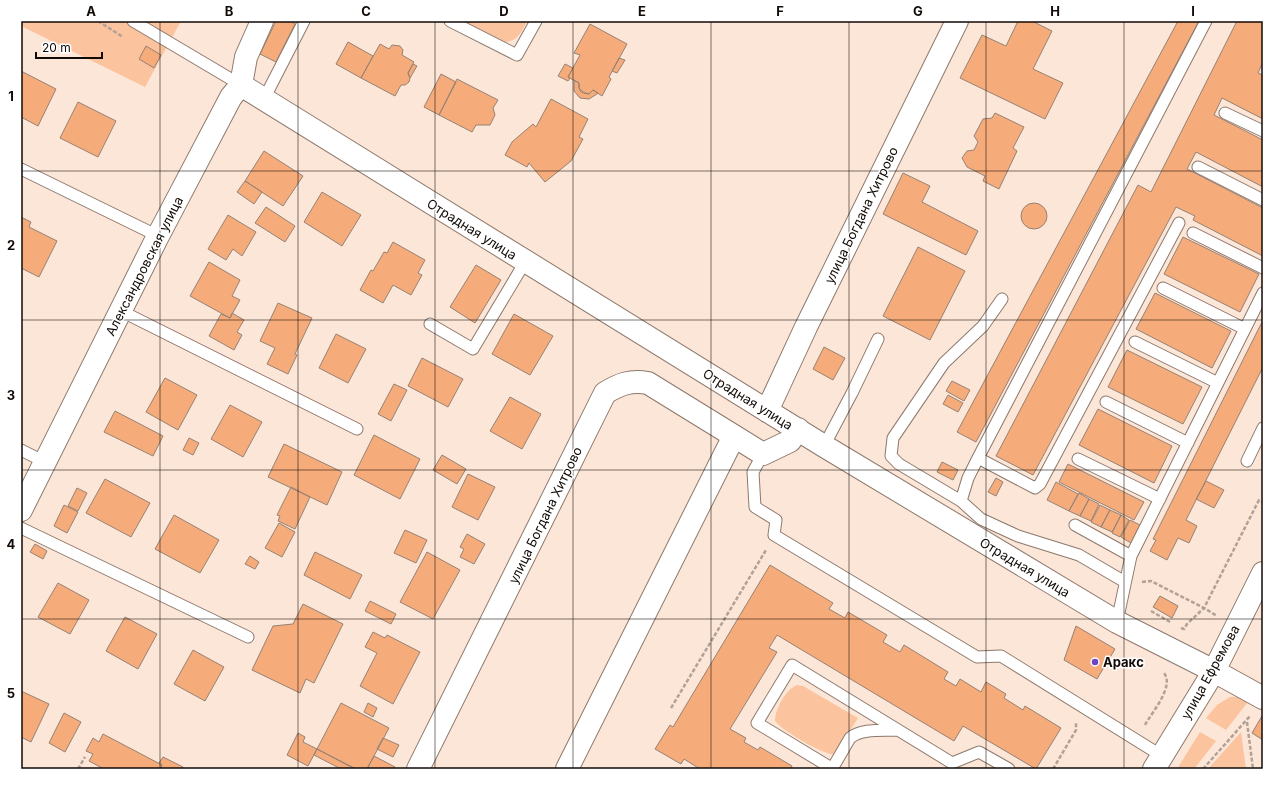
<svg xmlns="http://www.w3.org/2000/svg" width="1284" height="790" font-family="Inter,sans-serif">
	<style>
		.green { fill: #fbc39e }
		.building { fill: #f5ab7a; stroke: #968275 }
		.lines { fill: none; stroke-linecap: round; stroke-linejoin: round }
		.lane-casing { stroke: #8d796c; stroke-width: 13 }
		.street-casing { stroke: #8d796c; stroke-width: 24 }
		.secondary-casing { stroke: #8d796c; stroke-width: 24 }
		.path { stroke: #b2a196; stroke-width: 2.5; stroke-dasharray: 4 2; stroke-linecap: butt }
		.lane { stroke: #fff; stroke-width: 11 }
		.street { stroke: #fff; stroke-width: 22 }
		.secondary { stroke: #fff; stroke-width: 22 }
		.grid { fill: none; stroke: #110a06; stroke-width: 1; stroke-opacity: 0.55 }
		.poi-dot { fill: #6c47bf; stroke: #fff; stroke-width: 1.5 }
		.labels { text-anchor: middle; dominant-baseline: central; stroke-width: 3; stroke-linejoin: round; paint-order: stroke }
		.street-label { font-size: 13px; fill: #110a06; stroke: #fff }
		.poi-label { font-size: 13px; font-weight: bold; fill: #110a06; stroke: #fff; text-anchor: start }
		.neatline { fill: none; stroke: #110a06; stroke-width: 1.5 }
		.grid-label { font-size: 13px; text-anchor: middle; font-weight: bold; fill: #110a06 }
	</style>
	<rect width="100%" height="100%" fill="#fce6d8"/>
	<path class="green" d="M21,21H181L145,87L21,26Z
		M459,21H527C521,33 517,43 501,42Z
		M797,685L803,686L858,718L835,754C826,757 780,729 775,721C775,709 786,689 797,685Z
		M1230,697H1237L1248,702L1226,730L1206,718L1217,705Z
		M1200,732L1216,741L1194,769H1177Z
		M1241,732L1246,769H1208Z"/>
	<path class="building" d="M276,21H290L295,24L276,62L260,54Z
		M1018,21H1032L1052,31L1033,69L1063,83L1045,119L960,78L982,35L1006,46Z
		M1178,21H1199L976,442L957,432Z
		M1237,21H1263V62L1258,73L1263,75V119L1222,98L1214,115L1263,140V187L1196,152L1187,169L1263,208V256L1193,220L1195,216L1176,207L1033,475L996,456L1138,185L1151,192Z
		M590,24L627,44L609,77L611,79L602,96L593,90L589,94L584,93L579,88V83L568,77L580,55L574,53Z
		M348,42L373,56L361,78L336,64Z
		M380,44L389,49L392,45L400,46L403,50L402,55L414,62L408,73L410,78L409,82L405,85H401L395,96L361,78Z
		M146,46L161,55L154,68L139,59Z
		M619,58L625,60L617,73L612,71Z
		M413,64L417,66L410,78L408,73Z
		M565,64L573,68L568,77L570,78L568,81L558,76Z
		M21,71L56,89L38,126L21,117Z
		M441,74L456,82L439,115L424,107Z
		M457,79L498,100L493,108L495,115L490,125H476L472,132L439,115Z
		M574,80L579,83V88L581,92L589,94L593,90L598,93L597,94L589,99L580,98L574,91Z
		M551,99L588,119L579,137L583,139L571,161L545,182L529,163L527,167L505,155L512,142L533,124L536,127Z
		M78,102L116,121L98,157L60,138Z
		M995,113L1024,127L1013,148L1017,151L999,189L983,181L985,176L967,167L962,158L967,151L974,150L978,142L974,136L983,119L992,118Z
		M264,151L303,176L283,206L245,181Z
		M903,173L930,186L922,202L978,231L966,255L883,214Z
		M245,181L262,192L254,204L237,192Z
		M322,192L361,215L342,246L304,222Z
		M1021 216a13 13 0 1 1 26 0a13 13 0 1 1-26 0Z
		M266,207L295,226L285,242L255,223Z
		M228,215L256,232L242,256L233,249L226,260L208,249Z
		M21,217L31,222L29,227L57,241L39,277L21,268Z
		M1183,237L1259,274L1240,312L1164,274Z
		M393,242L425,260L418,273L422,275L411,295L393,285L383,303L360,290L371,270L373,271L384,252L387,253Z
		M918,247L965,271L930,340L883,316Z
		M209,262L240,280L232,296L240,300L230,318L190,296Z
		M476,265L501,280L475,323L450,307Z
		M1155,293L1231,331L1212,368L1136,329Z
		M278,303L312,318L295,354L297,355L288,374L267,364L275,348L260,341Z
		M232,313L244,320L237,332L242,335L234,350L209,336L221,314L230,318Z
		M514,314L553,336L530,375L492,354Z
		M1263,320V367L1186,520L1197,526L1189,543L1178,538L1167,560L1150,551L1156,540L1153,539Z
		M336,334L366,349L348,383L319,368Z
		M824,347L845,358L833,380L813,369Z
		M1127,350L1202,387L1183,424L1108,387Z
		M422,358L463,379L448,407L408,386Z
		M165,378L197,395L178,430L146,412Z
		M952,381L970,390L964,401L946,391Z
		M394,384L407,390L391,421L378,414Z
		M948,395L963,403L958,412L943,404Z
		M510,397L541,414L522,449L490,431Z
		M230,405L262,422L243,457L211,439Z
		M1098,409L1172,446L1154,483L1079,445Z
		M115,411L163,436L153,456L104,432Z
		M374,435L420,459L400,499L354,475Z
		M189,438L199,443L193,455L183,450Z
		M284,444L342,472L327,505L268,477Z
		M442,455L466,469L457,484L433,470Z
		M942,462L958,470L953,480L937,472Z
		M1068,464L1144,502L1134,520L1059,482Z
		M468,474L495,487L478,520L452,507Z
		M996,478L1003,482L996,496L988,492Z
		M105,479L150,503L131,537L86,513Z
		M1206,481L1224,490L1214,508L1196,499Z
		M1056,482L1078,494L1069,511L1047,500Z
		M291,487L310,497L295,529L278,521L280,516L277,515Z
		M77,488L87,493L78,511L68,506Z
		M1079,493L1089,499L1080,516L1069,511Z
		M1089,499L1099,504L1091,521L1080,516Z
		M64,505L78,512L67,533L54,526Z
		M1100,505L1110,510L1101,527L1091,522Z
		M1110,510L1121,515L1112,532L1101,527Z
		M174,515L219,540L200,573L155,549Z
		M1121,515L1129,520L1120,537L1112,533Z
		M1130,520L1140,525L1131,543L1121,537Z
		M279,523L295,532L282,557L265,548Z
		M405,530L427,540L416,563L394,553Z
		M467,534L485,544L474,564L460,557L464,549L460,547Z
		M35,544L47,551L43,559L30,552Z
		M315,552L362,575L350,599L304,575Z
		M427,552L460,570L433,619L400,602Z
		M250,556L259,562L255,569L245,564Z
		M770,565L833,603L829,609L845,618L848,612L887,635L883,642L900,652L904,645L948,672L944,679L956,686L960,679L981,692L986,682L1006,694L1004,698L1023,710L1025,706L1061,728L1036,769L963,726L954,741L777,635L769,648L777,652L730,729L746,738L744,742L758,750L760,747L792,766L791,769H700L684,759L681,764L655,749L670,725L673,727Z
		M58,583L89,600L70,634L38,617Z
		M1160,596L1178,606L1172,618L1153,607Z
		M370,601L396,614L391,624L365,611Z
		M303,604L343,624L314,683L306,679L300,693L252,670L273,626L293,624Z
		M125,617L157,634L138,669L106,651Z
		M1076,626L1115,649L1097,679L1064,660Z
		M373,632L385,638L387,635L420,652L393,704L360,686L377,653L365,647Z
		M193,650L224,667L205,701L174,684Z
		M21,691L49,704L31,742L21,737Z
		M341,703L389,728L367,769H356L317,749Z
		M368,703L377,708L373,717L364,712Z
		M64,713L81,722L65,752L49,743Z
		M1262,716L1263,717V740L1252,733Z
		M298,733L305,737L303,742L317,749L308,766L287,755Z
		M103,734L162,765L160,769H104L89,761L93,754L86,751L93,738L99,742Z
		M383,738L399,745L393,757L377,749Z
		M317,749L355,769H341L314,755Z
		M374,756L395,767L394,769H371L368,767Z
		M163,757L183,767V769H160L162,765L159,763Z"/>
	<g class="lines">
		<defs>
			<path id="lane" d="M133,21L241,85
				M450,21L517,55L536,21
				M264,99L304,21
				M1225,113L1263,131
				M1198,167L1263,200
				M21,169L158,236
				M1193,233L1263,268
				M1163,288L1245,329
				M1002,299L983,326L944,363L893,438L891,456L899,464L961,501L981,519L1018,536L1079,555L1125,582
				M121,311L357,429
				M430,324L473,349L525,262
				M1135,342L1218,383
				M1106,402L1188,443
				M824,446L852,393L878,339
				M21,450L45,462
				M763,454L753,472L755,507L776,520L774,535L977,657L1001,656L1162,756
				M978,458L1035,488L1040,484L1179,223
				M1078,459L1160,499
				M1247,461L1263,428
				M961,501L968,478L978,458L1206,21
				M1075,525L1131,556
				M21,528L248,637
				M1117,622L1131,556L1263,293
				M832,769L850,738C862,728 883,731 898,730
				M833,769L757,723L792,665L952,763L979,752L1009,769"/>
			<path id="street" d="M241,85L824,446L1117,622L1214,671
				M767,411L806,327L957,21
				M21,510L158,236L231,97L241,85L246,57L262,21
				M418,769L605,393C620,384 630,380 648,383L734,436
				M567,769L734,436L763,454L790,441L798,429"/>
			<path id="secondary" d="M1214,671L1263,698
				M1154,769L1214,671L1263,573"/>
		</defs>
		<use href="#lane" class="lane-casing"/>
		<use href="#street" class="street-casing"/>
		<use href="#secondary" class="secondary-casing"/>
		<path class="path" d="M98,21L123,37
			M1142,582L1151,581L1204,608L1259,500L1263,502
			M1151,611L1170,622
			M1181,628L1184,629L1187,624L1204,608L1217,616
			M671,708L766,550
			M1247,722L1253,769
			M1145,725C1152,712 1176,685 1163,672
			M78,769L85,757
			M1053,769L1076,730V722
			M1203,769L1250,716"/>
		<use href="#lane" class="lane"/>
		<use href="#street" class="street"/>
		<use href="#secondary" class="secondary"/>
	</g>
	<path class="grid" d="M160,21V769M298,21V769M435,21V769M573,21V769M711,21V769M849,21V769M986,21V769M1124,21V769M21,171H1263M21,320H1263M21,470H1263M21,619H1263"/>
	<circle class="poi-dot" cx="1095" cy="662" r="4"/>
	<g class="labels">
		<g class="street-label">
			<text transform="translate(861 215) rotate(-64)">улица Богдана Хитрово</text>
			<text transform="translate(472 229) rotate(32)">Отрадная улица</text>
			<text transform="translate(144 266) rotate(-63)">Александровская улица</text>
			<text transform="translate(748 399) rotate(32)">Отрадная улица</text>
			<text transform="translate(545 515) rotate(-64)">улица Богдана Хитрово</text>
			<text transform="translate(1025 567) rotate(31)">Отрадная улица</text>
			<text transform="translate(1210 672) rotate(-61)">улица Ефремова</text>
		</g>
		<g class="poi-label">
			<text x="1103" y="662">Аракc</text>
		</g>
	</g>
	<rect width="1284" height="790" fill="none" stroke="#ffffff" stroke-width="44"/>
	<path d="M36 52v6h66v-6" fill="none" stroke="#110a06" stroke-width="2"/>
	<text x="42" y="52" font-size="12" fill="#110a06" stroke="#ffffff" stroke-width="3" paint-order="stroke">20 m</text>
	<rect x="22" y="22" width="1240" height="746" class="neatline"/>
	<g class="grid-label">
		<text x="91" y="16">A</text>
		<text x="229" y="16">B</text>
		<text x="366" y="16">C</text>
		<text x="504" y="16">D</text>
		<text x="642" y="16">E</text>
		<text x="780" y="16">F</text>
		<text x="918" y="16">G</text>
		<text x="1055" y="16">H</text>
		<text x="1193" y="16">I</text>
		<text x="11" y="101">1</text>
		<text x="11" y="250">2</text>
		<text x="11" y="400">3</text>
		<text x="11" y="549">4</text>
		<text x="11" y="698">5</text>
	</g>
</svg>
